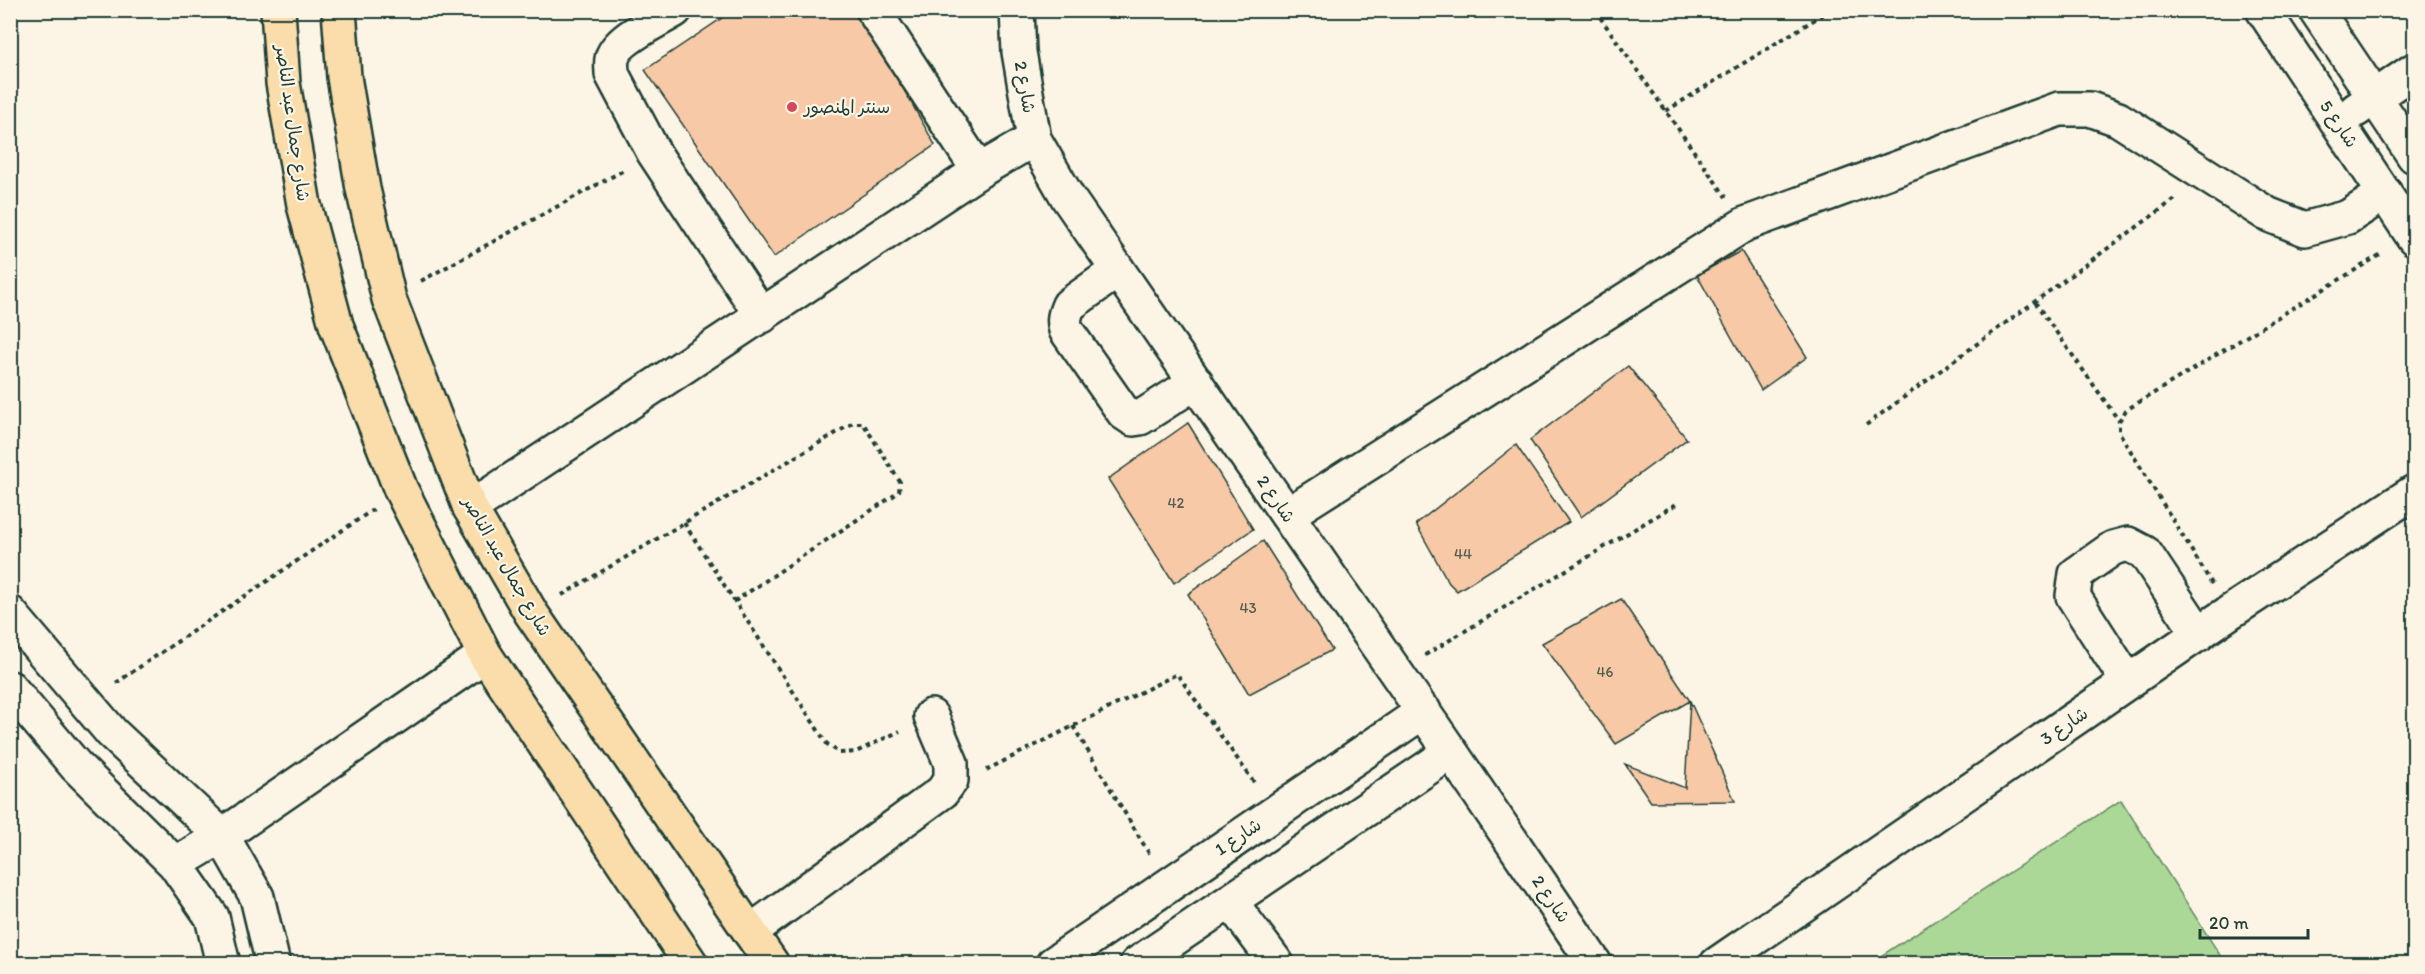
<svg xmlns="http://www.w3.org/2000/svg" width="2425" height="974" font-family="Itim,'Playpen Sans Arabic',sans-serif">
	<style>
		.green { fill: #abd897; stroke: #658a66; stroke-width: 1.5 }
		.building { fill: #f7c9a7; stroke: #1f3d34; stroke-width: 1.5 }
		.lines { fill: none; stroke-linecap: round; stroke-linejoin: round }
		.minor-casing { stroke: #1f3d34; stroke-width: 38 }
		.major-casing { stroke: #1f3d34; stroke-width: 38 }
		.path { stroke: #1f3d34; stroke-width: 4; stroke-dasharray: 4.5 4.5; stroke-linecap: butt }
		.minor { stroke: #fcf5e5; stroke-width: 33 }
		.major { stroke: #faddab; stroke-width: 33 }
		.poi-dot { fill: #d1495b; stroke: #fcf5e5; stroke-width: 2 }
		.labels { text-anchor: middle; dominant-baseline: central; stroke-width: 4.5; stroke-linejoin: round; paint-order: stroke }
		.number-label { font-size: 15px; fill: #556051 }
		.street-label { font-size: 18px; fill: #1f3d34; stroke: #fcf5e5 }
		.poi-label { font-size: 18px; fill: #1f3d34; stroke: #fcf5e5; text-anchor: start }
	</style>
	<rect width="100%" height="100%" fill="#fcf5e5"/>
	<filter id="ink" filterUnits="userSpaceOnUse"><feTurbulence type="fractalNoise" baseFrequency=".0167" numOctaves="2"/><feDisplacementMap in="SourceGraphic" scale="12" xChannelSelector="R" yChannelSelector="G"/><feConvolveMatrix kernelMatrix="1 2 1 2 8 2 1 2 1" color-interpolation-filters="sRGB"/></filter>
	<g filter="url(#ink)">
		<path class="green" d="M2121,800L2225,963H1870Z"/>
		<path class="building" d="M734,10H859L935,145L774,257L645,70Z
			M1741,251L1807,357L1761,390L1697,275Z
			M1628,366L1687,439L1581,517L1530,440Z
			M1188,423L1253,529L1174,583L1108,479Z
			M1516,445L1569,522L1457,591L1449,583L1416,524Z
			M1263,541L1332,650L1249,694L1188,594Z
			M1621,599L1690,701L1616,744L1542,643Z
			M1690,701L1735,801L1651,802L1625,764L1685,788Z"/>
		<g class="lines">
			<defs>
				<path id="minor" d="M675,10C658,21 616,39 612,59C611,63 612,69 612,74L654,153L762,316
					M873,10L979,171
					M1017,10L1019,52L1034,139L1068,198L1451,752L1595,964
					M2263,10L2414,238
					M2316,10L2414,156
					M2356,110L2414,70
					M1118,270L1069,305C1065,314 1063,320 1066,330L1124,413L1133,419L1140,418L1196,382
					M470,508L979,171L1034,139
					M1287,515L1745,224L2059,109H2090L2118,119L2267,214L2305,229L2348,217L2385,193
					M10,613L112,733L222,836L257,897L273,964
					M2128,682L2073,596L2076,574L2113,548L2128,544L2145,553L2199,634
					M10,688L76,766L175,864L212,917L223,964
					M175,864L222,836L485,655
					M1230,901L1277,964
					M750,932L942,792L951,780V763L931,716
					M1053,964L1424,711
					M1137,964L1451,752
					M1717,964L2230,612L2414,492"/>
				<path id="major" d="M278,10L283,83L304,205L336,325L401,490L485,655L691,964
					M339,10L344,77L363,189L389,299L470,508L531,613L772,964"/>
			</defs>
			<use href="#minor" class="minor-casing"/>
			<use href="#major" class="major-casing"/>
			<path class="path" d="M1595,10L1726,197
				M1666,111L1830,10
				M421,281L624,170
				M2035,302L2119,421
				M1866,425L2178,197
				M684,523L827,744L840,753L856,752L900,731
				M2212,584L2119,432V421L2126,410L2383,253
				M562,595L853,423H863L900,482L899,492L735,601
				M1425,655L1678,503
				M116,683L374,509
				M1073,726L1150,855
				M986,770L1177,674L1256,785"/>
			<use href="#minor" class="minor"/>
			<use href="#major" class="major"/>
		</g>
	</g>
	<circle class="poi-dot" cx="792" cy="107" r="6"/>
	<g class="labels">
		<g class="number-label">
			<text x="1176" y="503">42</text>
			<text x="1463" y="554">44</text>
			<text x="1248" y="608">43</text>
			<text x="1605" y="672">46</text>
		</g>
		<g class="street-label">
			<text transform="translate(1025 87) rotate(80)">شارع 2</text>
			<text transform="translate(293 123) rotate(82)">شارع جمال عبد الناصر</text>
			<text transform="translate(2339 124) rotate(56)">شارع 5</text>
			<text transform="translate(1276 499) rotate(56)">شارع 2</text>
			<text transform="translate(507 566) rotate(60)">شارع جمال عبد الناصر</text>
			<text transform="translate(2064 726) rotate(-34)">شارع 3</text>
			<text transform="translate(1238 837) rotate(-34)">شارع 1</text>
			<text transform="translate(1551 899) rotate(56)">شارع 2</text>
		</g>
		<g class="poi-label">
			<text x="804" y="107">سنتر المنصور</text>
		</g>
	</g>
	<rect width="2425" height="974" fill="none" stroke="#fcf5e5" stroke-width="36"/>
	<rect x="18" y="18" width="2389" height="938" fill="none" stroke="#1f3d34" stroke-width="2" filter="url(#ink)"/>
	<path d="M2200 929v9h108v-9" fill="none" stroke="#1f3d34" stroke-width="3"/>
	<text x="2209" y="929" font-size="18" fill="#1f3d34" stroke="#fcf5e5" stroke-width="4.5" paint-order="stroke">20 m</text>
</svg>
